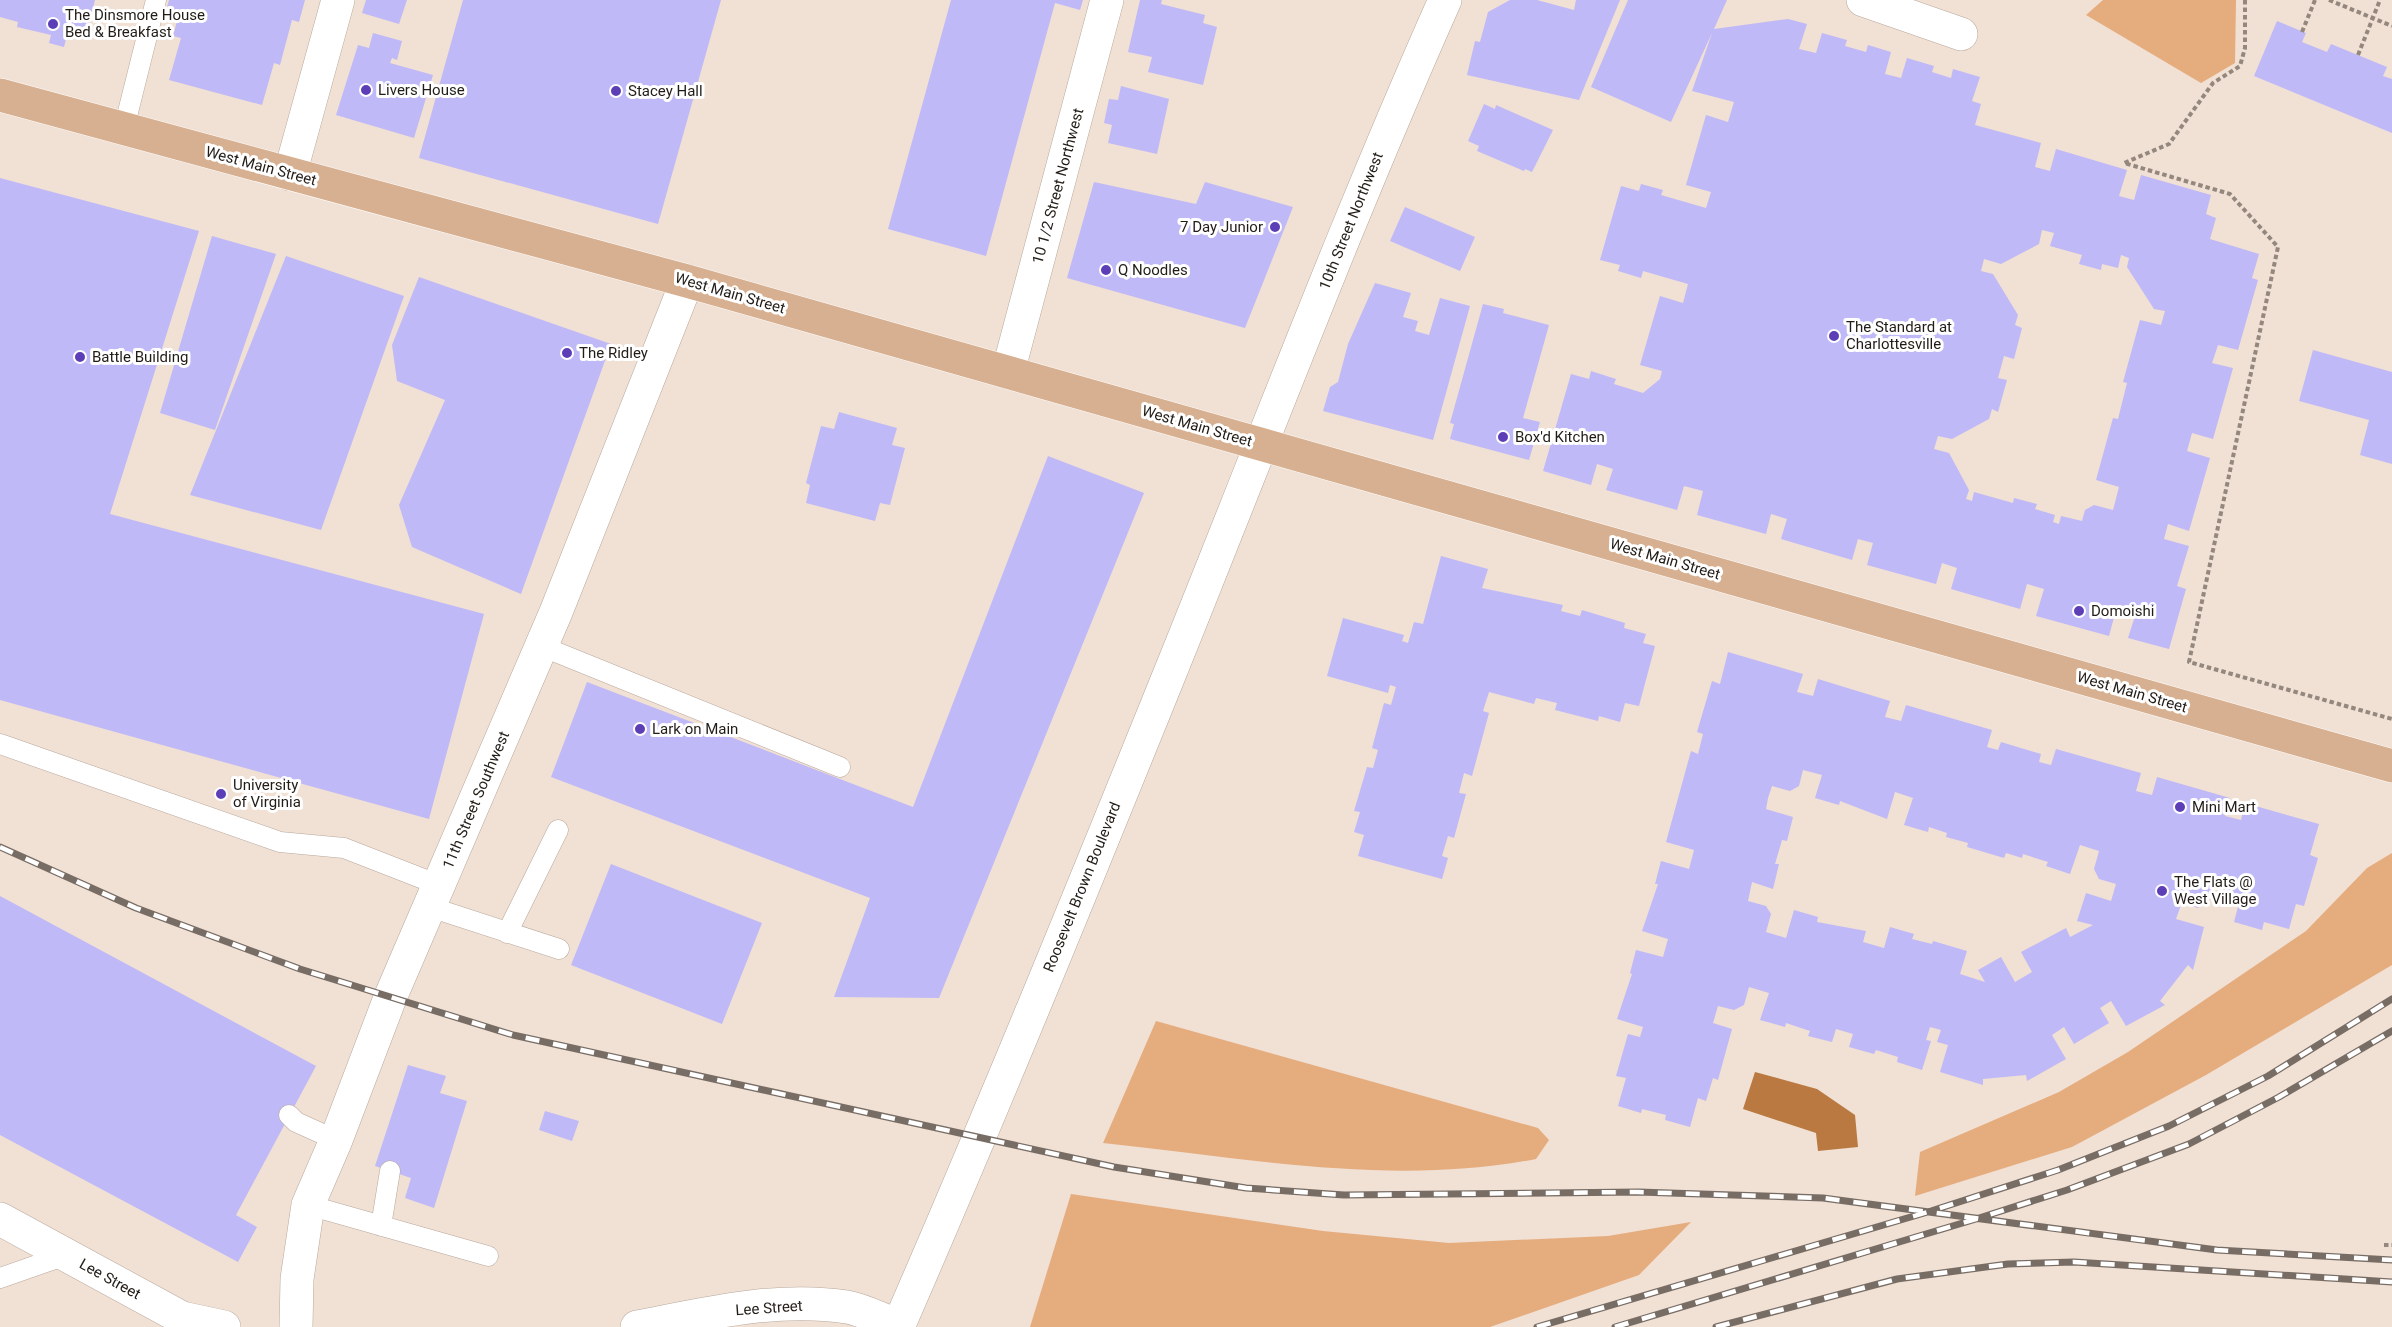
<svg xmlns="http://www.w3.org/2000/svg" width="2392" height="1327" font-family="Roboto,sans-serif">
	<style>
		.green { fill: #e5ac7e }
		.water { fill: #b97940 }
		.building { fill: #bfb9f7; fill-rule: evenodd }
		.lines { fill: none; stroke-linecap: round; stroke-linejoin: round }
		.service-casing { stroke: #b8a89c; stroke-width: 21 }
		.minor-casing { stroke: #b8a89c; stroke-width: 34 }
		.tertiary-casing { stroke: #b8a89c; stroke-width: 34 }
		.secondary-casing { stroke: #b8a89c; stroke-width: 34 }
		.primary-casing { stroke: #fff; stroke-width: 34 }
		.path { stroke: #93877e; stroke-width: 4; stroke-dasharray: 4.5 3; stroke-linecap: butt }
		.service { stroke: #fff; stroke-width: 20 }
		.minor { stroke: #fff; stroke-width: 33 }
		.tertiary { stroke: #fff; stroke-width: 33 }
		.secondary { stroke: #fff; stroke-width: 33 }
		.primary { stroke: #d6b090; stroke-width: 33 }
		.rail-casing { stroke: #786d65; stroke-width: 7 }
		.rail { stroke: #fff; stroke-width: 4.5; stroke-dasharray: 14; stroke-linecap: butt }
		.poi-dot { fill: #5c3eb6; stroke: #fff; stroke-width: 2 }
		.labels { text-anchor: middle; dominant-baseline: central; stroke-width: 6; stroke-linejoin: round; paint-order: stroke }
		.poi-label { font-size: 15px; fill: #221c17; stroke: #fff; text-anchor: start }
		.street-label { font-size: 15px; fill: #221c17; stroke: #fff }
	</style>
	<rect width="100%" height="100%" fill="#f1e0d4"/>
	<path class="green" d="M2103,0H2236L2235,63L2201,83L2086,15Z
		M2392,853V965L2206,1075L2072,1147L1915,1196L1920,1152L2059,1092L2128,1052L2306,931L2367,868Z
		M1156,1021L1538,1128L1549,1140L1536,1159C1393,1187 1246,1158 1103,1143Z
		M1071,1194L1323,1231L1449,1243L1608,1236L1691,1222L1639,1275L1490,1327H1030Z"/>
	<path class="water" d="M1755,1072L1817,1089L1855,1115L1858,1147L1818,1151L1816,1133L1743,1109Z"/>
	<path class="building" d="M0,0H95L87,32L69,27L64,47L49,43L51,35L17,27L18,22L0,17Z
		M169,0H305L299,22L292,20L280,65L274,63L262,105L169,80L181,38L173,36L179,14L166,11Z
		M366,0H407L399,24L362,13Z
		M463,0H721L658,224L419,158Z
		M951,0H1083L1080,10L1055,3L986,256L888,229Z
		M1140,0H1162L1161,4L1205,15L1203,23L1217,27L1203,85L1148,72L1152,57L1128,52Z
		M1510,0H1537L1574,10L1576,0H1620L1579,100L1467,75L1475,41L1480,42L1488,12Z
		M1628,0H1727L1714,29L1788,19L1807,24L1799,49L1816,53L1822,33L1847,40L1845,46L1866,52L1868,45L1891,52L1885,74L1901,78L1907,58L1934,66L1932,72L1951,78L1953,69L1980,77L1972,101L1981,104L1975,125L2041,143L2035,167L2050,171L2056,149L2127,170L2119,196L2134,200L2141,175L2211,195L2206,214L2216,218L2210,239L2259,254L2252,278L2258,280L2238,350L2218,345L2212,363L2233,368L2213,439L2192,433L2187,451L2210,458L2189,531L2168,524L2164,539L2189,546L2177,586L2186,589L2169,649L2128,638L2135,616L2116,610L2109,636L2036,616L2044,589L2027,584L2020,609L1951,589L1957,568L1942,563L1936,584L1867,565L1873,543L1858,539L1852,560L1781,539L1787,519L1771,514L1766,534L1697,515L1703,491L1684,486L1677,510L1606,490L1613,469L1597,464L1591,485L1543,471L1571,374L1589,379L1591,371L1616,379L1614,384L1643,393L1660,379L1662,371L1640,365L1660,296L1683,303L1688,284L1643,271L1641,278L1618,271L1620,265L1600,260L1621,186L1639,191L1641,184L1663,190L1661,195L1706,208L1711,192L1686,185L1706,115L1728,122L1734,102L1692,91L1712,33L1671,122L1591,87ZM2042,230L2054,233L2050,246L2082,255L2079,264L2101,270L2102,264L2118,268L2121,255L2129,258L2127,267L2154,309L2165,311L2161,325L2140,320L2123,382L2127,383L2118,419L2113,418L2096,480L2119,487L2113,510L2094,505L2085,510L2082,521L2061,516L2059,524L2053,522L2055,515L2035,509L2037,504L2014,498L2013,503L1974,492L1972,501L1966,499L1969,490L1949,453L1934,449L1938,436L1952,439L1989,419L1992,409L1998,412L2007,380L1998,378L2004,356L2014,359L2022,328L2015,325L2018,315L1993,274L1981,271L1984,259L2001,264L2039,244Z
		M2277,21L2306,33L2302,42L2327,52L2331,44L2387,67L2383,76L2392,79V133L2254,76Z
		M373,33L402,41L397,60L392,58L390,63L433,75L414,138L336,115L358,45L369,48Z
		M1121,86L1169,99L1157,154L1108,143L1112,125L1104,123L1109,99L1118,100Z
		M1484,104L1495,109L1496,105L1553,130L1532,172L1525,169L1524,171L1477,151L1479,146L1468,141Z
		M0,178L199,231L110,514L484,614L429,819L0,700Z
		M1094,182L1196,204L1205,182L1293,207L1245,328L1067,278Z
		M1405,207L1475,237L1460,271L1390,241Z
		M212,236L276,254L215,430L160,413Z
		M286,256L404,296L321,530L190,495Z
		M419,277L611,344L521,594L412,547L399,505L445,400L397,381L392,345Z
		M1375,283L1411,293L1403,317L1418,321L1415,331L1429,335L1440,298L1470,306L1433,440L1323,411L1330,387L1338,382L1348,344Z
		M1483,304L1504,309L1503,313L1549,325L1523,418L1540,422L1529,460L1450,439L1454,424L1450,423Z
		M2313,350L2392,372V464L2360,455L2369,420L2299,401Z
		M839,412L897,428L892,445L905,448L890,505L880,503L875,521L806,503L810,485L806,483L821,426L834,429Z
		M1048,456L1144,493L939,998L834,997L870,898L551,777L587,682L913,807Z
		M1441,556L1488,569L1482,588L1563,605L1561,611L1580,616L1582,610L1625,623L1624,628L1646,634L1643,643L1655,646L1639,706L1625,703L1620,722L1599,716L1598,721L1555,710L1557,703L1536,698L1534,704L1489,692L1483,711L1489,713L1472,776L1464,773L1459,793L1466,794L1454,838L1448,836L1442,856L1448,858L1442,879L1358,856L1364,835L1354,832L1360,812L1354,811L1367,767L1373,768L1378,750L1372,748L1384,703L1391,705L1396,687L1390,685L1388,693L1327,676L1343,618L1404,635L1402,641L1408,643L1414,622L1423,624Z
		M1728,652L1803,674L1797,692L1813,696L1818,679L1890,701L1885,717L1901,721L1906,705L1992,730L1987,747L1998,750L2001,742L2041,754L2039,762L2051,765L2056,749L2141,773L2136,791L2152,795L2157,777L2230,798L2225,816L2241,820L2245,803L2319,824L2310,855L2318,858L2304,906L2296,904L2289,929L2264,922L2262,930L2234,922L2238,907L2220,902L2224,887L2213,884L2208,902L2198,908L2182,902L2176,919L2204,927L2193,970L2188,965L2160,1001L2165,1005L2126,1026L2111,1001L2100,1008L2109,1023L2074,1044L2064,1027L2052,1035L2066,1059L2027,1081L2026,1075L1983,1079V1085L1940,1072L1948,1045L1937,1042L1941,1030L1930,1027L1926,1040L1931,1041L1922,1070L1897,1062L1898,1057L1876,1050L1874,1054L1849,1047L1853,1034L1836,1029L1832,1042L1808,1036L1810,1031L1786,1023L1785,1027L1760,1020L1769,993L1749,987L1744,1005L1734,1010L1718,1006L1713,1023L1732,1029L1718,1080L1713,1078L1706,1101L1698,1098L1690,1127L1665,1120L1666,1115L1642,1109L1641,1113L1618,1106L1626,1078L1616,1076L1628,1034L1640,1037L1643,1027L1617,1019L1632,974L1630,973L1636,950L1663,957L1668,939L1642,931L1658,884H1655L1661,861L1689,869L1694,850L1666,842L1691,751L1698,754L1703,734L1697,732L1712,681L1720,684ZM1803,770L1822,775L1815,798L1839,805L1840,801L1887,819L1895,792L1913,798L1904,825L1928,832L1929,827L1947,833L1946,837L1968,843L1967,847L2004,858L2006,853L2022,858L2023,854L2048,862L2046,866L2070,874L2080,845L2099,851L2094,869L2099,879L2116,884L2111,901L2086,893L2077,921L2093,925L2070,937L2066,928L2021,952L2032,972L2015,982L2001,957L1978,970L1985,982L1960,974L1967,951L1933,941L1932,944L1912,939L1914,934L1890,927L1884,948L1863,942L1866,931L1817,922L1818,917L1794,910L1786,938L1766,932L1771,914L1766,906L1748,901L1752,882L1773,889L1779,864H1775L1782,840L1787,841L1793,817L1766,809L1768,798L1772,786L1790,791L1799,786Z
		M611,864L762,923L722,1024L571,965Z
		M0,896L316,1066L236,1215L257,1227L238,1262L0,1135Z
		M408,1065L446,1076L440,1093L467,1101L434,1208L405,1198L411,1178L375,1166Z
		M545,1111L579,1121L572,1141L539,1130Z"/>
	<g class="lines">
		<defs>
			<path id="service" d="M124,128L156,0
				M541,646L840,767
				M0,744L280,842L344,848L439,885
				M430,907L559,949
				M507,933L558,830
				M289,1115L296,1122L336,1140
				M308,1205L488,1256
				M381,1226L390,1171
				M0,1278L66,1255"/>
			<path id="minor" d="M1863,0L1961,34
				M290,174L338,0
				M1008,372L1107,0"/>
			<path id="tertiary" d="M0,1219L182,1318L224,1327
				M296,1327L297,1279L308,1205L336,1140L390,998L556,612L687,281
				M637,1327C705,1314 777,1296 847,1307C864,1310 882,1320 899,1326"/>
			<path id="secondary" d="M898,1327C993,1109 1083,888 1172,668C1262,445 1347,220 1445,0"/>
			<path id="primary" d="M0,95L687,281L2392,766"/>
		</defs>
		<use href="#service" class="service-casing"/>
		<use href="#minor" class="minor-casing"/>
		<use href="#tertiary" class="tertiary-casing"/>
		<use href="#secondary" class="secondary-casing"/>
		<use href="#primary" class="primary-casing"/>
		<path class="path" d="M2245,0V48L2240,66L2213,83L2169,144L2124,163L2230,194L2278,247L2189,662L2392,719
			M2329,0L2392,26
			M2302,32L2315,0
			M2358,55L2380,0
			M2384,1245H2392"/>
		<use href="#service" class="service"/>
		<use href="#minor" class="minor"/>
		<use href="#tertiary" class="tertiary"/>
		<use href="#secondary" class="secondary"/>
		<use href="#primary" class="primary"/>
		<defs>
			<path id="rail" d="M0,847L136,908L300,969L513,1035L1114,1167L1246,1188L1344,1195L1638,1192L1823,1198L2217,1250L2392,1260
				M1537,1327L1931,1211L2058,1170L2169,1126L2268,1076L2392,999
				M1615,1327L1976,1219L2067,1190L2189,1144L2279,1097L2392,1031
				M1716,1327L1897,1279L2008,1264L2074,1262L2392,1282"/>
		</defs>
		<use href="#rail" class="rail-casing"/>
		<use href="#rail" class="rail"/>
	</g>
	<g class="poi-dot">
		<circle cx="53" cy="24" r="6"/>
		<circle cx="366" cy="90" r="6"/>
		<circle cx="616" cy="91" r="6"/>
		<circle cx="1275" cy="227" r="6"/>
		<circle cx="1106" cy="270" r="6"/>
		<circle cx="1834" cy="336" r="6"/>
		<circle cx="567" cy="353" r="6"/>
		<circle cx="80" cy="357" r="6"/>
		<circle cx="1503" cy="437" r="6"/>
		<circle cx="2079" cy="611" r="6"/>
		<circle cx="640" cy="729" r="6"/>
		<circle cx="221" cy="794" r="6"/>
		<circle cx="2180" cy="807" r="6"/>
		<circle cx="2162" cy="891" r="6"/>
	</g>
	<g class="labels">
		<g class="poi-label">
			<text x="65" y="15">The Dinsmore House<tspan x="65" dy="17">Bed &amp; Breakfast</tspan></text>
			<text x="378" y="90">Livers House</text>
			<text x="628" y="91">Stacey Hall</text>
			<text x="1263" y="227" text-anchor="end">7 Day Junior</text>
			<text x="1118" y="270">Q Noodles</text>
			<text x="1846" y="327">The Standard at<tspan x="1846" dy="17">Charlottesville</tspan></text>
			<text x="579" y="353">The Ridley</text>
			<text x="92" y="357">Battle Building</text>
			<text x="1515" y="437">Box'd Kitchen</text>
			<text x="2091" y="611">Domoishi</text>
			<text x="652" y="729">Lark on Main</text>
			<text x="233" y="785">University<tspan x="233" dy="17">of Virginia</tspan></text>
			<text x="2192" y="807">Mini Mart</text>
			<text x="2174" y="882">The Flats @<tspan x="2174" dy="17">West Village</tspan></text>
		</g>
		<g class="street-label">
			<text transform="translate(261 166) rotate(15)">West Main Street</text>
			<text transform="translate(1058 186) rotate(-75)">10 1/2 Street Northwest</text>
			<text transform="translate(1351 221) rotate(-68)">10th Street Northwest</text>
			<text transform="translate(730 293) rotate(16)">West Main Street</text>
			<text transform="translate(1197 426) rotate(16)">West Main Street</text>
			<text transform="translate(1665 559) rotate(16)">West Main Street</text>
			<text transform="translate(2132 692) rotate(16)">West Main Street</text>
			<text transform="translate(476 800) rotate(-67)">11th Street Southwest</text>
			<text transform="translate(1082 887) rotate(-68)">Roosevelt Brown Boulevard</text>
			<text transform="translate(110 1279) rotate(29)">Lee Street</text>
			<text transform="translate(769 1308) rotate(-4)">Lee Street</text>
		</g>
	</g>
</svg>
